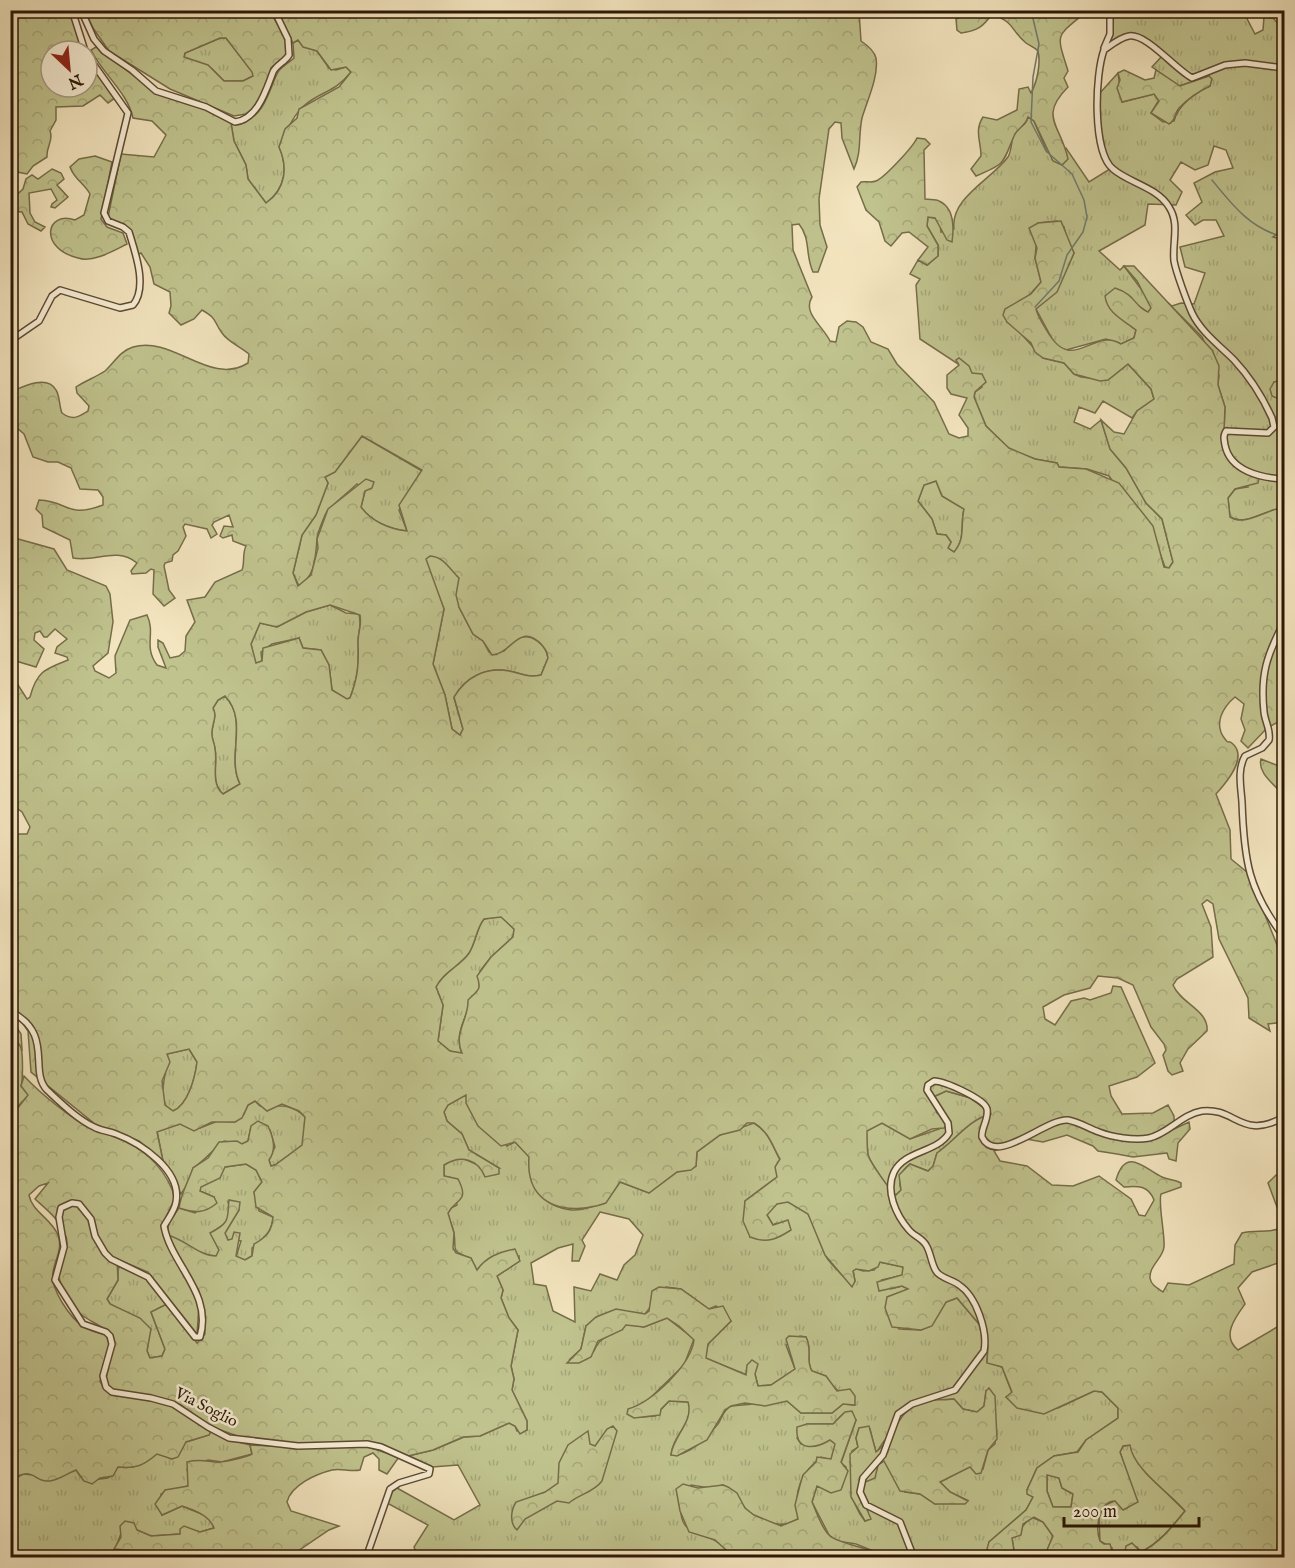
<svg xmlns="http://www.w3.org/2000/svg" width="1295" height="1568" font-family="'IM FELL English',serif">
	<style>
		.grass { fill: url(#grass-tufts); stroke: #766d4a; stroke-width: 1.5; fill-rule: evenodd }
		.forest { fill: url(#forest-crowns); stroke: #766d4a; stroke-width: 1.5; fill-rule: evenodd }
		.lines { fill: none; stroke-linecap: round; stroke-linejoin: round }
		.stream { stroke: #707b71; stroke-width: 1.5 }
		.tertiary-casing { stroke: #5e4a34; stroke-width: 8 }
		.tertiary { stroke: #f7eed5; stroke-width: 5 }
		.labels { text-anchor: middle; dominant-baseline: central; stroke-width: 5; stroke-linejoin: round; paint-order: stroke }
		.street-label { font-size: 16px; fill: #2c1705; stroke: #f7eed5 }
	</style>
	<defs>
		<pattern id="grass-tufts" width="24" height="20" patternUnits="userSpaceOnUse" patternTransform="scale(1.5)"><rect width="24" height="20" fill="#c0c38e"/><path d="M3 7l-1-3M5 7V3M7 7l1-3M15 17l-1-3M17 17v-4M19 17l1-3" fill="none" stroke="#a5a779"/></pattern>
		<pattern id="forest-crowns" width="20" height="18" patternUnits="userSpaceOnUse" patternTransform="scale(1.5)"><rect width="20" height="18" fill="#c0c38e"/><path d="M2 6a3 3 0 1 1 6 0M12 15a3 3 0 1 1 6 0" fill="none" stroke="#a5a779"/></pattern>
	</defs>
	<rect width="100%" height="100%" fill="#f3e5bf"/>
	<filter id="stains"><feTurbulence type="fractalNoise" baseFrequency=".00333" numOctaves="4"/><feColorMatrix values="0 0 0 0 .2 0 0 0 0 .09 0 0 0 0 .02 0 0 0 .5 -.17"/></filter>
	<radialGradient id="worn" r=".72"><stop offset=".6" stop-color="#630" stop-opacity="0"/><stop offset="1" stop-color="#630" stop-opacity=".3"/></radialGradient>
	<path class="grass" d="M1089,11H1243L1255,34L1263,30L1264,17L1273,18L1280,26L1284,25V230L1273,237L1284,240V380L1274,382L1279,399L1284,395V512L1277,509C1263,512 1244,526 1230,517L1228,498L1235,489L1248,487L1230,458L1224,431L1225,407L1218,385L1219,375L1202,337L1167,302L1172,306L1181,303L1194,304L1205,273L1185,267L1180,247L1224,236L1216,220H1203L1195,225L1186,215L1202,202L1194,183L1215,172L1233,168L1226,150L1214,146L1208,165L1195,170L1181,162L1170,180L1182,192L1176,205L1148,204L1145,225L1099,251L1120,270L1124,266L1150,301L1151,308L1149,313L1139,306L1126,322L1136,330L1134,338L1121,344L1106,339L1066,350L1056,346L1036,309L1063,277L1074,253L1066,237L1064,227L1057,221L1038,223L1035,258L1041,282C1029,296 1017,307 1007,322L1015,327L1043,358L1064,363L1074,374L1081,377L1108,380L1128,364L1151,389L1154,399L1137,411L1132,418L1103,401L1095,413L1079,407L1074,422L1090,429L1101,420L1110,449L1126,468L1146,503L1162,519L1173,562L1169,568L1165,567L1157,545L1109,476L1087,469L1059,467L1057,463L1035,459L1009,449L986,426L974,397L975,392L982,387L972,373L920,339L916,285L920,279L910,274L918,260L927,265L938,256V245L927,226L928,217L935,218L940,224L941,232L954,229C950,198 992,179 1008,157C1012,150 1011,141 1014,134C1018,126 1026,127 1028,117L1034,121L1047,152L1066,148L1089,182L1110,169L1101,145L1099,94L1118,73L1122,102L1154,94L1159,100L1151,113L1163,122L1174,121C1178,105 1196,92 1210,86L1209,76L1179,86L1152,67L1163,55C1137,30 1142,31 1110,43L1113,20L1102,13Z
		M220,38H226L253,72V76L243,81H224L212,69L184,57L185,53Z
		M298,40L317,51L329,68L336,70L346,67L351,72C334,93 324,90 306,104C294,113 285,134 279,147C288,167 286,189 266,203L248,179L246,165L234,141L231,123C264,122 266,97 277,74C279,68 289,63 294,58L293,43Z
		M362,436L422,471L399,510L407,531C390,529 371,522 361,507L365,491L357,484C351,490 328,508 326,513C323,520 317,533 317,540C315,558 316,575 299,586L293,573L302,535L316,515L328,483L325,477L335,472Z
		M936,481L942,496L964,509C960,526 966,538 954,552L948,548L951,542L946,535L937,534L932,519L918,501L924,485Z
		M430,556H437L452,567L459,578V607L473,634L483,641L489,652L504,651C509,646 513,640 519,638C532,633 546,645 548,658L541,675C527,678 522,673 509,671C487,667 464,677 454,698L463,729L460,735L452,729L445,695L433,664L444,609L425,559Z
		M330,605L346,613L359,614C362,627 358,631 358,642C359,664 358,677 350,698L346,699L332,690L329,665L321,650L303,648L299,638L272,644L261,652L262,661L255,664L251,644L260,623L277,627L306,612Z
		M225,696C249,721 226,756 240,784L223,794C210,784 218,763 215,749C214,743 211,737 212,731C213,722 217,716 213,708L218,700Z
		M501,916L514,929L513,937L491,957L480,971L479,992L472,996C468,1016 453,1033 462,1054L450,1051L438,1041L443,1005L436,987C443,972 460,966 469,953C476,942 476,929 484,919Z
		M10,1032C14,1037 20,1043 21,1048C23,1054 23,1080 21,1086L29,1095L12,1112Z
		M189,1049L197,1062C195,1078 188,1105 173,1111L165,1105C159,1086 168,1073 167,1054Z
		M946,1091L985,1102L991,1114C968,1120 956,1140 937,1153L933,1167L928,1171L910,1164C901,1170 898,1180 901,1190L896,1195C890,1191 870,1162 868,1155C867,1148 867,1138 866,1131L882,1123L910,1139L939,1129L937,1113L931,1098Z
		M466,1094L507,1146L515,1142L530,1157C526,1186 543,1207 572,1210C582,1211 596,1205 605,1203L620,1182L649,1193L677,1172L696,1166L697,1152L720,1135L754,1123C769,1132 772,1145 780,1160L777,1177L745,1201L750,1237L777,1223L773,1225L767,1215C770,1208 776,1202 785,1202C815,1202 816,1240 827,1258C833,1267 844,1276 852,1286L855,1281L853,1270L857,1269L863,1271L874,1270L879,1262L903,1267V1275L882,1280L891,1289L902,1286L909,1289L887,1297V1304L899,1329L921,1330L931,1326L946,1302L957,1298L979,1324L988,1346L987,1362L1002,1367L1012,1393L1006,1397L1012,1402L1058,1408L1094,1391L1102,1392L1118,1408V1418L1086,1440L1077,1452L1054,1456L1037,1468L1027,1490L1033,1497L1026,1510L989,1542V1552L995,1557H888L856,1544L837,1541L829,1535L812,1502L817,1485L842,1487L846,1467L841,1463L856,1420L843,1414L833,1424H807L797,1438L801,1444L830,1440L836,1444L831,1460L821,1457C803,1471 791,1493 800,1516C788,1532 756,1522 745,1508C736,1497 737,1493 723,1485L710,1488L691,1485L681,1502C678,1535 696,1529 716,1541C723,1545 729,1551 734,1557H418L414,1547L428,1525L387,1503L392,1492L397,1488L454,1520L480,1505L458,1465L432,1467L408,1456L433,1450L464,1437L480,1436L509,1423L515,1426L517,1431L527,1430V1421L512,1390L514,1379L511,1366L518,1330L509,1318L501,1298L503,1290L497,1276L519,1261V1256L477,1271L471,1258C449,1250 457,1252 454,1233C453,1227 449,1220 448,1213L451,1208L457,1205L453,1178L444,1176V1165C464,1152 468,1163 483,1167C487,1168 494,1168 499,1168L469,1150L462,1134L447,1121L444,1112L448,1105ZM600,1212L629,1219L643,1235L635,1255L624,1265L617,1280L600,1274L591,1291L574,1287L575,1322L553,1311L546,1286L534,1284L531,1263L558,1248L573,1244L572,1261H579L585,1246L582,1240ZM666,1287L681,1289L709,1309L716,1306L731,1321L708,1344L705,1358L747,1375L755,1374L758,1386L771,1385L795,1369L786,1345L800,1336L806,1337C813,1351 805,1360 812,1371L826,1376C833,1390 844,1394 854,1405L843,1404L832,1413H801L787,1401L731,1406C722,1411 723,1417 718,1424C708,1436 688,1457 671,1455C672,1436 694,1423 689,1402L669,1401L655,1416L641,1417L638,1406L645,1403L684,1365L694,1339L667,1318L644,1327L626,1324C615,1337 601,1333 594,1351L569,1360L581,1349L586,1326L591,1323L629,1312L645,1314ZM986,1391L995,1401V1444L988,1450L983,1469L970,1466L940,1482L950,1492L967,1500L935,1504L920,1494L905,1492L884,1461L878,1465C876,1476 870,1478 863,1483V1500L868,1513L865,1521C848,1501 850,1476 852,1451L858,1447L856,1438L859,1428L870,1429L876,1453L884,1441L936,1400L954,1399L963,1409L977,1412L984,1406Z
		M255,1101L260,1106C279,1106 291,1103 305,1117L303,1145L275,1165L271,1166L269,1160L275,1147L270,1130L251,1127L248,1141L242,1144L224,1141C212,1150 206,1160 193,1168L189,1182L181,1194L163,1161L157,1131L180,1124L200,1128L218,1121L235,1122L244,1114L248,1105Z
		M246,1164L256,1170L262,1182L254,1192L259,1211L273,1217C272,1233 263,1238 252,1248V1256L245,1260L236,1257L241,1241L227,1240L225,1233L239,1210L228,1202L231,1212L226,1223L211,1233L219,1250L217,1256H206L167,1235L169,1222L179,1208L195,1213L214,1197L200,1191V1187L225,1167Z
		M118,1266L149,1280L167,1304L151,1312L165,1349L162,1356L150,1358L147,1351L150,1329L110,1304L107,1299L118,1280Z
		M211,1431L227,1439L250,1445L252,1454L222,1462L208,1460L187,1469L190,1481L188,1486L161,1494L162,1515L182,1506L209,1517L214,1528L200,1532L192,1530L180,1534L151,1536L137,1530L122,1531L115,1549L179,1554V1557L136,1553L129,1558H11V1481L23,1474L34,1475L43,1480L76,1470L84,1481L108,1478L118,1467C136,1469 144,1465 157,1453L172,1459L186,1442L209,1435Z
		M1131,1445L1146,1473L1185,1511C1172,1527 1160,1542 1141,1552L1137,1547L1119,1556L1112,1554V1548L1100,1541L1099,1518L1103,1506L1133,1493L1120,1452L1123,1446Z
		M1047,1474L1059,1478L1062,1488L1073,1494L1071,1507H1053L1047,1491Z
		M1031,1517L1043,1522L1053,1536L1044,1558L1015,1557L1012,1538Z
		M1284,1531V1557L1275,1558L1278,1538Z"/>
	<path class="forest" d="M11,11H69L79,31L80,43L84,51H51V87H87V57L115,98L108,103L100,95L83,106L56,107V120L50,131C54,140 46,147 47,157L33,166L27,174L17,172L16,179L11,183Z
		M85,11H270L286,40L287,55L271,68L265,90L253,108L246,114L234,116L170,89L109,51L93,28ZM220,38H226L252,72L253,76L243,81H224L208,65L184,57L185,53Z
		M277,11H859L861,41C867,45 874,50 876,58C879,76 867,101 862,118C858,137 862,151 854,169L842,138L841,123L835,122L829,129L819,199L820,225L827,247L818,272H813C805,255 811,239 799,224L792,225L793,250L812,297C802,313 823,326 830,341L836,342L839,327L847,321L856,322L863,327L871,342L888,349L897,364L934,402L949,434L959,438L968,436V428L959,415L967,398L951,394L947,388V375L959,365L956,360L959,358L969,366L972,373L982,374L986,382L975,392L974,397L986,426L1009,448L1035,459L1057,463L1059,467L1086,469L1119,483L1153,526L1164,567L1169,568L1173,562L1162,519L1146,503L1126,468L1110,449L1101,420L1114,432L1124,434L1137,411L1154,399L1151,389L1128,364L1108,380L1100,381L1074,374L1064,363L1043,358L1035,352L1031,343L1007,322L1003,315L1005,309L1031,294L1041,282L1035,258L1037,248L1029,228L1038,223L1061,221L1074,253L1057,292L1036,309C1038,317 1043,324 1047,331C1073,376 1093,326 1121,344L1134,338L1136,330C1123,320 1107,313 1105,296L1115,288C1137,295 1134,307 1148,312L1151,308L1137,281L1124,266H1134L1212,350L1219,366L1218,385L1225,407L1224,431L1230,458L1259,477L1258,483L1235,489L1228,498L1230,517C1244,526 1263,512 1277,509L1284,512V732L1282,726L1276,723L1267,728L1248,748L1241,741L1245,730L1241,719L1244,704L1235,697C1223,707 1213,724 1225,739C1230,746 1227,738 1233,744C1248,758 1226,783 1216,794L1230,830L1231,859L1248,873L1284,962V1022L1268,1024L1270,1031L1249,1018L1248,998L1219,939L1213,904L1207,900L1202,904L1211,927L1213,957L1177,979L1173,985C1181,1004 1209,1010 1207,1031L1188,1049L1180,1063L1183,1071L1172,1075L1168,1071L1163,1055L1166,1050L1164,1044L1151,1027L1133,985L1118,978L1098,976L1090,988L1064,995L1043,1007L1045,1019L1055,1025L1071,1001L1084,998L1090,1000L1111,993L1113,986L1121,987L1155,1063L1137,1077L1109,1086L1111,1096L1122,1114L1153,1113L1168,1105L1174,1116V1129L1189,1122L1190,1129L1178,1143L1176,1161L1169,1159L1167,1153L1133,1157L1117,1154L1098,1151L1093,1146L1067,1135L1043,1142L1026,1139L994,1151L1000,1161L1027,1166L1052,1185L1073,1186L1099,1176L1131,1199L1139,1215L1145,1216L1154,1200C1148,1185 1138,1186 1124,1187L1116,1180C1126,1145 1146,1170 1162,1177C1168,1180 1174,1179 1181,1183V1187L1161,1194C1158,1203 1165,1234 1164,1247C1163,1258 1149,1266 1150,1278C1151,1285 1157,1288 1163,1292L1168,1283L1189,1285L1234,1264L1235,1245L1242,1233C1256,1229 1267,1234 1281,1228L1284,1230V1254L1281,1262L1252,1272L1238,1288L1245,1304C1235,1318 1221,1336 1238,1350L1284,1323V1531L1278,1538L1276,1557L1241,1552L1235,1558L1044,1557L1053,1536L1043,1522L1034,1517L1023,1524L1021,1535L1012,1538L1015,1557H995L987,1549L989,1542L1026,1510L1033,1497L1027,1494V1490L1037,1468L1054,1456L1078,1452L1086,1440L1118,1418V1408L1102,1392L1094,1391L1044,1414L1017,1408L1006,1397L1012,1392L1002,1367L987,1363L988,1346L979,1324L957,1298L946,1302L932,1326L921,1330L892,1327L885,1308L887,1297L908,1289L902,1286L879,1291L877,1282L902,1275L903,1267L880,1262L878,1267L869,1271L856,1269L853,1271L855,1281L852,1287L825,1255L808,1214L788,1202L777,1204L767,1215L773,1225L788,1220L791,1230C777,1239 767,1244 750,1237L743,1221L745,1201L777,1177L775,1167L780,1159C772,1145 769,1132 754,1123H747L740,1130L720,1135L697,1152L696,1166L691,1170L677,1172L649,1193L620,1182L606,1203C567,1217 525,1206 529,1157L515,1142L501,1146L478,1126L466,1103V1095L448,1105L444,1112L447,1121L462,1134L469,1150L499,1168V1174L485,1177C478,1159 461,1154 444,1165V1176L458,1179C470,1202 456,1198 448,1213L454,1233L453,1248L456,1253L471,1258L477,1270C486,1257 499,1252 515,1249L520,1261L497,1276L503,1290L501,1298L509,1318L518,1330L511,1366L514,1379L512,1390L527,1421V1430L520,1434L515,1426L509,1423L480,1436L463,1437L433,1450L408,1456L382,1445L292,1443L246,1439L209,1426L181,1405L163,1399L114,1391L107,1386L106,1379L114,1339C104,1323 83,1322 71,1304C66,1296 57,1280 59,1269C62,1256 71,1248 65,1234C59,1219 46,1209 35,1199L48,1183L39,1186L29,1195C32,1212 51,1218 58,1235C63,1249 55,1259 53,1272C50,1289 70,1318 84,1327C91,1331 99,1333 106,1335L110,1345L100,1381L104,1389L111,1395L152,1400L175,1407L211,1431L209,1435L186,1442L178,1457L172,1459L157,1454C144,1465 136,1469 118,1467L113,1476L100,1478L92,1484L84,1481L76,1470C68,1473 59,1480 50,1481C34,1483 33,1464 11,1481L10,1111L17,1109L28,1095L21,1086L24,1076C41,1094 68,1116 90,1128C101,1133 114,1136 125,1141C148,1151 169,1174 175,1199L162,1225L163,1235L191,1284L199,1306L197,1334L148,1272L117,1259L118,1280L107,1299L110,1304L140,1318L151,1329L147,1351L150,1358L162,1356L165,1349L151,1312L167,1304L197,1343L205,1334L203,1308L199,1291L167,1235C185,1239 199,1256 216,1256L219,1250L210,1233C231,1222 227,1219 229,1200L240,1202L239,1210L225,1233L228,1240L232,1239L234,1232L240,1233L236,1256L245,1260L252,1256L254,1244C267,1237 272,1231 273,1217L256,1207L254,1192L262,1182L256,1170L246,1164L225,1167L220,1178L201,1187L200,1191L214,1197L217,1203C204,1214 195,1213 179,1208C181,1193 188,1182 193,1168L208,1158L219,1142L237,1141L242,1144L248,1141L251,1126L258,1121L268,1126C273,1137 277,1149 269,1160L271,1166L275,1165L302,1145L305,1117L299,1111L282,1104L267,1111L255,1101L248,1105L242,1118L235,1122H212L194,1131L180,1124L157,1132L163,1161L139,1141L95,1124L31,1072L28,1031L11,1006V834H27L30,827L22,812L11,804V674L27,699L30,697C37,671 45,669 68,660L67,657L55,653L57,647L67,639L55,629L47,637H44L40,631L35,633L34,640L44,649L36,667L16,661L11,654V537L54,549L67,570L106,586L110,594L113,622L108,653L93,666L95,671L109,678L116,673L115,656L130,620L147,615C156,634 143,646 157,665L166,668L158,647V640L163,643L170,658L179,656L185,651L186,636L195,622L187,600L205,597L215,582L242,570C245,562 242,554 246,546L233,541L232,535L223,538L220,536L224,526L233,527L229,515L214,522L212,525L217,534L211,538L207,529L185,524L183,527L186,536L178,551L173,555L172,561L165,563L164,566L169,590L175,598L164,606L153,594L154,570L151,569L146,573L132,574L131,571L137,563C116,546 95,563 73,558L70,540L43,527L42,515L36,509L39,500C69,501 66,519 103,505V497L98,490L80,489L71,468L58,462H48L33,457L24,434L11,423V392C22,387 47,374 56,390C60,396 59,406 62,413C73,421 78,417 88,411L89,406L77,393L76,387C85,381 96,377 105,371C114,363 120,351 133,347C173,335 210,387 248,363L249,354C241,347 228,342 222,333C213,321 218,319 202,310L194,319L181,325L169,313L171,306L170,292L154,284L150,267L141,253L137,255L131,233L108,217L121,154L154,157L166,135L152,121L133,118C128,93 102,73 91,50L96,47L154,91L208,110L231,123L234,141L246,165L248,179L266,203C286,189 288,167 279,147L285,129L297,118L299,109L339,87L351,72L346,67L331,70L317,51L303,47L298,40L293,43ZM362,436L422,470L399,505L407,531C389,529 371,521 361,507L365,491L372,488L374,482L366,479L328,509L317,539L318,548L311,575L298,586L293,573L302,535L316,515L328,483L325,477L335,472ZM936,481L942,496L964,509C960,526 966,538 954,552L948,548L951,542L946,535L937,534L932,519L918,501L924,485ZM430,556C445,557 449,569 459,578L456,595L459,607L473,634L483,641L492,655C512,654 519,621 542,645C546,650 547,651 548,658L541,675C527,678 521,673 509,671C485,667 466,677 454,697L463,729L460,735L452,729L445,695L433,664L444,609L426,559ZM330,605L360,615C362,627 358,631 358,642C359,664 358,677 350,698L347,699L332,690L329,665L321,650L303,648L299,638L263,648L262,661L256,663L251,644L260,623L277,627L306,612ZM225,696C249,721 226,756 240,784L223,794C210,784 218,762 215,749C215,744 212,740 212,735C211,724 218,718 213,708L218,700ZM501,917L514,929L513,937L491,957L477,976C482,990 478,990 468,1000C469,1019 453,1033 462,1053L450,1051L438,1041L443,1005L436,987C443,972 460,966 469,953C476,942 476,929 484,919ZM189,1049L197,1062C195,1078 188,1105 173,1111L165,1105L162,1081L170,1062L167,1054ZM946,1091L985,1102L991,1114C968,1120 956,1140 937,1153L933,1166L928,1171L910,1164L899,1175L901,1190L896,1195C890,1191 870,1162 868,1155C867,1148 867,1138 867,1131L882,1123L910,1139L932,1129L944,1128L947,1125L946,1119L937,1113L931,1098ZM1130,1445C1133,1469 1169,1492 1185,1511C1172,1527 1160,1543 1141,1552L1132,1543L1126,1546L1125,1552L1119,1556L1113,1554L1110,1544H1104L1100,1541C1095,1528 1099,1501 1115,1501L1123,1510L1138,1502L1120,1452L1123,1446ZM1047,1475L1059,1478L1062,1488L1073,1494L1071,1507H1053L1047,1491Z
		M1048,11L1054,13L1060,10L1086,12C1055,38 1056,32 1068,71L1064,78L1068,87C1038,117 1061,125 1068,159L1062,165L1053,161L1034,121L1028,117C1026,126 1017,128 1014,136C1002,164 1007,163 976,176L971,169L981,156C981,141 974,131 983,117L997,120L1017,110L1019,89L1028,87L1031,93C1037,82 1041,64 1038,51C1034,47 1030,46 1026,43C1011,31 1016,23 992,14C983,27 977,31 961,33L957,30L956,19L972,11Z
		M1124,70L1145,80L1154,78L1156,70L1180,86L1209,76L1212,79L1210,86C1199,91 1188,99 1179,108C1174,114 1176,120 1169,124L1151,113L1159,101L1154,94L1122,102L1117,88L1120,80L1118,73Z
		M917,138L925,139L930,144L924,150L925,199C929,200 936,199 939,201C955,208 954,228 952,242L947,240L935,218L928,217L927,226L938,245V256L927,265L918,260L928,247L909,232L902,233L891,246L885,241L879,222L866,210L857,187L861,182C866,181 872,183 876,181C884,178 913,147 917,138Z
		M95,156L112,162L101,219L107,227L123,233L127,244C113,251 93,263 78,258C38,248 46,210 75,220L84,215L90,194C84,183 74,179 70,167L79,159Z
		M52,169L61,173L64,179L57,185L68,197L55,208L51,207L52,204L57,200L51,189L29,193L30,213L35,222L45,227L41,231L28,224L22,212L11,211V200L23,189L26,179L32,175L38,179Z
		M1284,380V395L1279,399L1272,396L1270,389L1274,382Z
		M1261,759L1284,768V796C1276,785 1257,774 1261,759Z
		M11,1019L21,1034L22,1049L11,1032Z
		M1276,1175L1284,1178L1283,1212L1277,1207L1268,1183Z
		M659,1287L681,1289L709,1309L723,1306L731,1321L708,1344L706,1358L746,1375L747,1365L752,1360L758,1364L755,1374L758,1386L771,1385L795,1369L786,1339L789,1336L806,1337C813,1351 805,1360 812,1371L826,1376L837,1391L850,1389L855,1396V1405L843,1404L832,1413H801L787,1401L765,1406L745,1403L731,1406L725,1410L707,1440L677,1456L671,1455C673,1436 694,1422 688,1402L669,1401L661,1409L660,1415L634,1418L627,1414L628,1409C652,1402 691,1365 694,1340L679,1326L667,1318L644,1327L626,1325L622,1330L598,1341L591,1357L579,1363H567L581,1349L586,1326L596,1317L616,1309L645,1314L649,1311L652,1291Z
		M989,1388L995,1396L997,1439L988,1450L981,1473L976,1474L970,1467L940,1482L950,1492L968,1501L965,1504H935L920,1494L900,1491L884,1461L878,1465L875,1478L863,1483V1500L871,1519L865,1521L851,1497L850,1454L858,1447L856,1438L859,1428L869,1426L876,1452C895,1438 896,1412 921,1402C931,1398 943,1401 954,1399L963,1409L977,1412L984,1406L986,1391Z
		M852,1411L856,1420L841,1462L848,1471L841,1490L831,1493L817,1486L812,1502C817,1513 821,1528 830,1536C839,1544 874,1549 888,1557H734L715,1540L689,1532L680,1511L676,1489L683,1484L698,1488L723,1485L728,1487L737,1493L745,1508L754,1515L781,1526L798,1519L795,1505L800,1485L803,1475L816,1462L817,1457L831,1459L835,1444L830,1440C815,1449 795,1452 797,1427L807,1424H833L845,1412Z
		M613,1426L617,1431L602,1481C593,1493 579,1494 569,1503L557,1501L525,1519L517,1530C509,1523 511,1510 516,1502L545,1492L558,1483L559,1463L568,1445L588,1431L590,1444L595,1446L607,1429Z
		M250,1445L322,1448L365,1446L399,1457L387,1474L379,1470V1459L373,1453L364,1457L360,1470C350,1472 341,1468 332,1470C316,1474 291,1485 287,1502L291,1511L339,1526L329,1530L292,1555L179,1558V1554L114,1549L121,1537L120,1526L125,1521L134,1523L137,1530L151,1536L180,1534V1529L184,1526L200,1532L214,1528C209,1515 194,1510 182,1506L162,1515L155,1504L165,1490L188,1486L187,1462C198,1459 205,1461 215,1462C222,1463 247,1457 252,1454Z"/>
	<g class="lines">
		<path class="stream" d="M1031,10L1039,44L1033,77L1031,122L1046,151L1072,174L1084,200L1087,217L1083,232L1067,255L1059,281L1035,307
			M1212,180C1233,206 1251,229 1284,237"/>
		<defs>
			<path id="tertiary" d="M72,10L85,51
				M81,10L94,39L104,51L132,70L156,91L206,107L235,122C258,119 266,90 273,72C276,65 285,62 289,55L288,39L274,10
				M1104,48L1110,34V10
				M1284,68L1245,63L1225,65L1192,78C1175,69 1146,33 1129,36C1121,37 1111,45 1104,50C1095,74 1092,152 1113,169C1129,183 1157,187 1169,207C1180,224 1172,242 1174,261C1176,272 1187,302 1192,313C1201,332 1220,346 1234,360C1249,376 1263,398 1272,418L1274,427L1268,433L1226,431C1223,436 1224,439 1225,445C1230,471 1261,478 1284,479
				M10,341L39,321L52,296L60,290L120,308L133,305C148,287 135,252 129,232L123,227L108,221L104,213L128,113L87,55
				M1284,622C1267,655 1260,674 1264,712C1265,722 1271,730 1269,740L1262,748L1245,756C1237,770 1241,787 1242,802C1244,860 1248,890 1284,937
				M10,1011C55,1034 28,1070 47,1090C61,1103 77,1119 94,1127C101,1131 109,1131 116,1134C140,1143 182,1170 176,1202C175,1210 168,1219 164,1226C171,1265 213,1293 200,1337H195L148,1277L111,1259L105,1253L95,1236L91,1219L79,1204L72,1203L61,1208L59,1217L64,1247L55,1280L83,1324L106,1332L110,1336L112,1344L103,1376L106,1387L112,1392L151,1398L173,1404L208,1427L229,1438L298,1446L367,1444L381,1447L430,1469L429,1474L399,1483L390,1489L366,1558
				M914,1558L900,1522L866,1505L860,1492L863,1478L883,1455L898,1414L912,1404L955,1390L984,1351C988,1331 976,1296 959,1285C953,1280 940,1278 936,1271C931,1263 931,1253 926,1245C922,1238 914,1236 909,1230C896,1215 885,1191 894,1172C905,1150 937,1153 949,1133L948,1123L927,1090L928,1085L934,1081C944,1081 985,1099 987,1109C989,1119 981,1128 982,1137C996,1167 1046,1118 1068,1120C1079,1122 1088,1128 1099,1132C1112,1137 1134,1141 1149,1138C1168,1134 1182,1114 1202,1111C1236,1107 1241,1141 1284,1117"/>
		</defs>
		<use href="#tertiary" class="tertiary-casing"/>
		<use href="#tertiary" class="tertiary"/>
	</g>
	<g class="labels">
		<g class="street-label">
			<text transform="translate(206 1408) rotate(27)">Via Soglio</text>
		</g>
	</g>
	<rect width="1295" height="1568" fill="none" stroke="#f3e5bf" stroke-width="36"/>
	<rect x="12" y="12" width="1271" height="1544" fill="none" stroke="#2c1705" stroke-width="3"/>
	<rect x="18" y="18" width="1259" height="1532" fill="none" stroke="#2c1705" stroke-width="1.5"/>
	<g transform="translate(69 69) rotate(154)"><circle r="28" fill="#f7eed5" stroke="#a69882" stroke-width="1.5"/>
	<path d="M0-4.5L10 22L0 15L-10 22Z" fill="#8f2418"/>
	<text y="-9" font-size="16" font-weight="bold" text-anchor="middle" fill="#2c1705">N</text>
	</g>
	<path d="M1064 1517v9h135v-9" fill="none" stroke="#2c1705" stroke-width="3"/>
	<text x="1073" y="1517" font-size="18" fill="#2c1705" stroke="#f7eed5" stroke-width="4.5" paint-order="stroke">200 m</text>
	<rect width="100%" height="100%" filter="url(#stains)"/>
	<rect width="100%" height="100%" fill="url(#worn)"/>
</svg>
